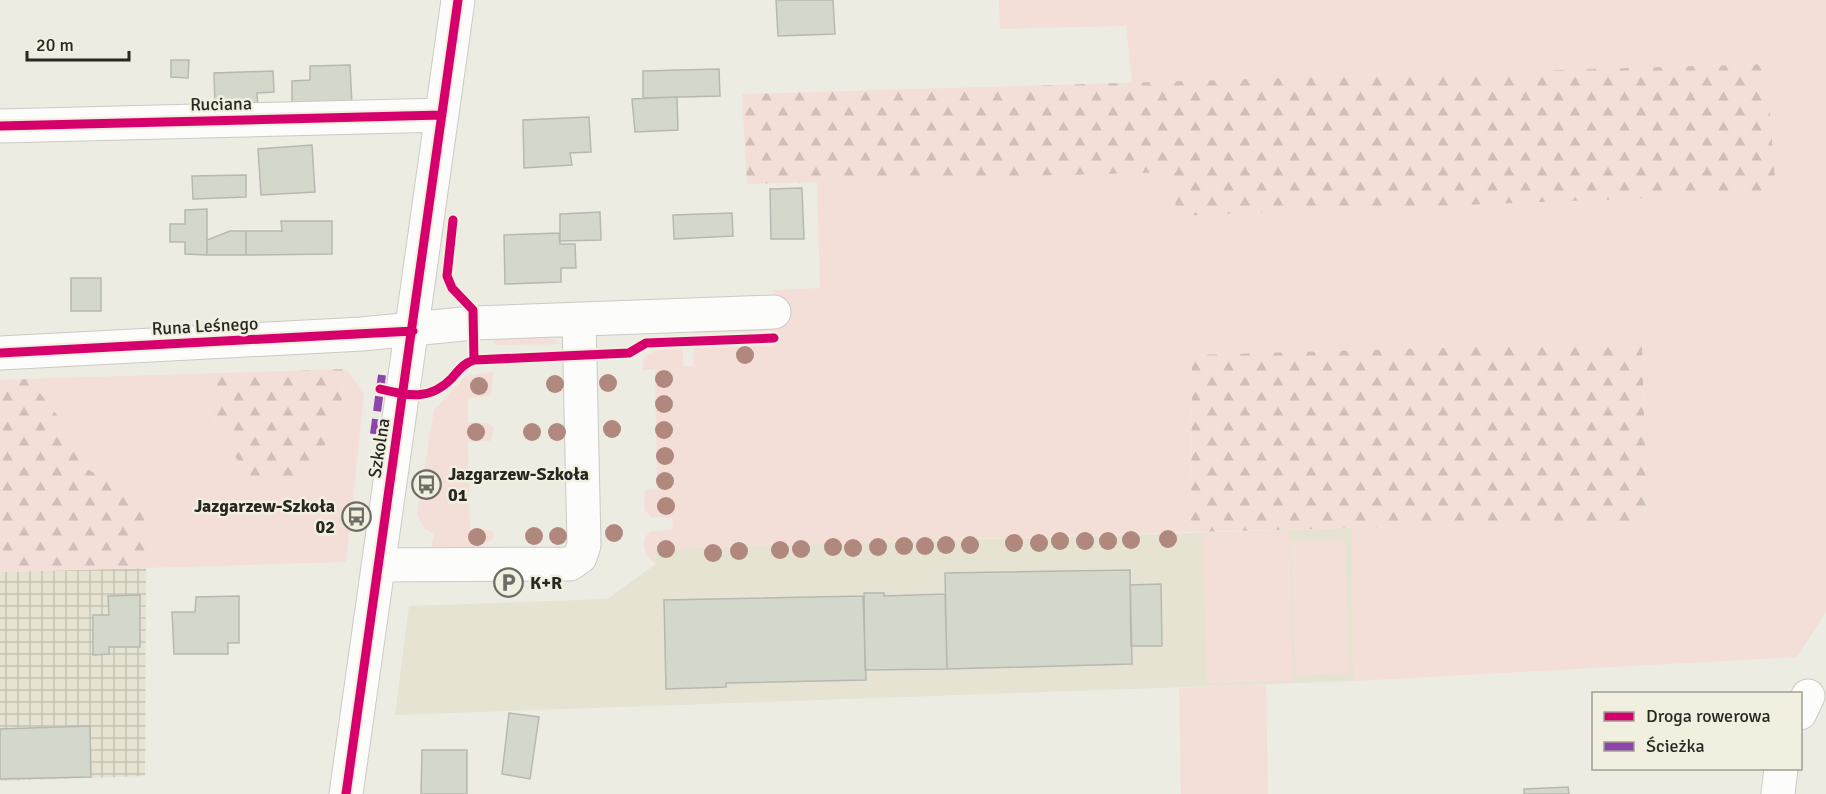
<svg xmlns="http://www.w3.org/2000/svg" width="1826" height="794" font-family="Signika,sans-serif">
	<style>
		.built { fill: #e6e3d2 }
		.industrial { fill: url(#industrial-grid) }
		.green { fill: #f3dfd7 }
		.forest { fill: url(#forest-firs) }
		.building { fill: #d3d8ca; stroke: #b7b8b1; stroke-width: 1.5 }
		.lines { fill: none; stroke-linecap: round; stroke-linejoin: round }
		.minor-casing { stroke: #cbcac4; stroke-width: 35 }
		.minor { stroke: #fcfcfb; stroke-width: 33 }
		.quiet { stroke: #8e44ad; stroke-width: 8; stroke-dasharray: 15 8; stroke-linecap: butt }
		.cycleway-casing { stroke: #f1efdf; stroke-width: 13 }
		.cycleway { stroke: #d6006c; stroke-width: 9 }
		.tree { fill: #b0887e }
		.labels { text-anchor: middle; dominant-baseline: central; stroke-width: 5; stroke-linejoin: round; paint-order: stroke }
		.street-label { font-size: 18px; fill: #282721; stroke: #f1efdf }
		.poi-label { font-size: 18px; font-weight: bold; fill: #282721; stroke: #f1efdf; text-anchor: start }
	</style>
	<defs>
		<pattern id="industrial-grid" width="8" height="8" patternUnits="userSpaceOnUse" patternTransform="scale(1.5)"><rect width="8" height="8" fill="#e6e3d2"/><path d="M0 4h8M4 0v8" fill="none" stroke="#c5c3b4"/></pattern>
		<pattern id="forest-firs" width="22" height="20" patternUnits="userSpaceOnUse" patternTransform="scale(1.5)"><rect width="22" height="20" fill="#f3dfd7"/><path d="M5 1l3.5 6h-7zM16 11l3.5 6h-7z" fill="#d0bfb8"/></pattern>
	</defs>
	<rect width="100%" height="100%" fill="#edece3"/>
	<path class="built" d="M1352,528L1354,681L395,715L409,606L607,599L656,564V549Z"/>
	<path class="industrial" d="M146,568L145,776L0,781V572Z"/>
	<path class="green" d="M999,0H1826V612L1797,657L1354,681L1352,528L1647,521L1642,342L1192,355L1191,532L656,549V564C644,557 638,540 651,531L673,530L672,518L651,517L644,509L645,490L657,489L655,369L642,370L644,358L656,350L683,349V366H694L693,348L775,346L774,331L693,333V327L774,325L773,290L820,288L817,182L1175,172L1176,216L1766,64L1132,83L1126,26L1000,29Z
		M546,335L562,344L501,345L495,344L493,338Z
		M346,369L364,395L346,562L146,568V518L136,496L87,469L77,441L29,379L220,373L208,410L246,475L291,482L340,414Z
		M493,372L491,396L468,398V423H489L494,428L491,441L468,442L470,530H491L494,532L493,539L479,547H431L434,534L425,529L417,515L434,410L466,376Z
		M1289,531L1293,681L1207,683L1203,533Z
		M1345,540L1349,673L1295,675L1291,542Z
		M1266,684L1268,794H1181L1179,688Z"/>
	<path class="forest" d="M1766,64L1776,193L1176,216L1174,172L747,184L742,94Z
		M1642,342L1647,521L1191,532L1192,355Z
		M346,369L340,414L318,458L291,482L246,475L208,409L220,373Z
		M29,379L77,441L87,469L136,495L146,518V568L0,572V380Z"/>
	<path class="building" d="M776,0H833L835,34L778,36Z
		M171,60H189L188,78L171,77Z
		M350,65L352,105L292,106V81L310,80V66Z
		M719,69L720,96L643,98V71Z
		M273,71L274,92L257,93L258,109L215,108L214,73Z
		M677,97L678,130L635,132L632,99Z
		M589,117L591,152L570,153L572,165L524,168L523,120Z
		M312,145L315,192L261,195L258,149Z
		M246,175V197L193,199L192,176Z
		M802,188L804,239H771L770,189Z
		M207,209V255L185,254V242H170V224H185V210Z
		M600,212L601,240L560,241V214Z
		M732,213L733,236L674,239L673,215Z
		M281,221H332V254L246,255V231H282Z
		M230,231H246V255H207V240Z
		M559,233L560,244H575L576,268H561V282L505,284L504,235Z
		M71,278H101V311H71Z
		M1130,570L1132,664L947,669L945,573Z
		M1161,584L1162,646H1131L1130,585Z
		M864,593H884V596L945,594L947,669L865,670Z
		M140,595V647H109V654L93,655V615H109L108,596Z
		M239,596V643H228V654H174L172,612H195L196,597Z
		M863,596L866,680L726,683V687L666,689L664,600Z
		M509,713L539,717L530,779L502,774Z
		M90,726L91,777L0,779V729Z
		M422,750H467V794H421Z
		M1568,787L1569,794H1524V789Z"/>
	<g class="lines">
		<defs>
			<path id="minor" d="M0,126L442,115
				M0,353L362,334L473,323L774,312
				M378,565L570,564L580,557L584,545L579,319
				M1800,713L1808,696
				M346,794L458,0
				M1778,794L1781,768"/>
		</defs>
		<use href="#minor" class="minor-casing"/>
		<use href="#minor" class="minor"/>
		<path class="quiet" d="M374,434L382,375"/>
		<defs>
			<path id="cycleway" d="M0,126L442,115
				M453,220L447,276L452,288L473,310L474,360
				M0,353L413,331
				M380,389C409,396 430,401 452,378C459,370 464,363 474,360L629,353L646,343L774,338
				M346,794L458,0"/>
		</defs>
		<use href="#cycleway" class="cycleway-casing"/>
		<use href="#cycleway" class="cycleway"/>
	</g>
	<g class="tree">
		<circle cx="745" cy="355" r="9"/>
		<circle cx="664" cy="379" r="9"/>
		<circle cx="608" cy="383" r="9"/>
		<circle cx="555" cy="384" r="9"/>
		<circle cx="479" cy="386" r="9"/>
		<circle cx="664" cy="404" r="9"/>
		<circle cx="612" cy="429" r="9"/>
		<circle cx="664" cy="430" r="9"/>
		<circle cx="476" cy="432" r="9"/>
		<circle cx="532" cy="432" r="9"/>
		<circle cx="557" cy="432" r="9"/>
		<circle cx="665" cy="456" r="9"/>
		<circle cx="665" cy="481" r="9"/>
		<circle cx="666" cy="506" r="9"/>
		<circle cx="614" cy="533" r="9"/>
		<circle cx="534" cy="536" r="9"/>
		<circle cx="558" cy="536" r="9"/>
		<circle cx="477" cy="537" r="9"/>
		<circle cx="1168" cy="539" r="9"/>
		<circle cx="1131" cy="540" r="9"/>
		<circle cx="1060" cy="541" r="9"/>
		<circle cx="1085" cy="541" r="9"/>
		<circle cx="1108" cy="541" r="9"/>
		<circle cx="1014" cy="543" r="9"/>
		<circle cx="1039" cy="543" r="9"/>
		<circle cx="946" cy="545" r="9"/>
		<circle cx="970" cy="545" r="9"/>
		<circle cx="904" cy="546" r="9"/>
		<circle cx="925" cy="546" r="9"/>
		<circle cx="833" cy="547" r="9"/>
		<circle cx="878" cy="547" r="9"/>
		<circle cx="853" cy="548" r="9"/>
		<circle cx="666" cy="549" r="9"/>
		<circle cx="801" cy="549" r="9"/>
		<circle cx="780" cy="550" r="9"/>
		<circle cx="739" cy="551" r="9"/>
		<circle cx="713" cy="553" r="9"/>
	</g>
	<defs>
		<symbol id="bus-ring" viewBox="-11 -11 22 22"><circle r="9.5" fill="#f1efdf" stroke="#6d6c65" stroke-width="1.5"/><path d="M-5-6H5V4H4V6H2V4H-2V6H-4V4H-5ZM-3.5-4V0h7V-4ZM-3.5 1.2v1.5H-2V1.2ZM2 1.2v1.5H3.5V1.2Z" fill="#6d6c65"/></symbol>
		<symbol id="parking-ring" viewBox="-11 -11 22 22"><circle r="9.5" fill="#f1efdf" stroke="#6d6c65" stroke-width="1.5"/><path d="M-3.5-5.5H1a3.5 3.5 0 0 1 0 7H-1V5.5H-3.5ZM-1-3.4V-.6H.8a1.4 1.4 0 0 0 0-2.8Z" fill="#6d6c65"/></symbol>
	</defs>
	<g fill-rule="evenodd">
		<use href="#bus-ring" x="410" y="468" width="33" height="33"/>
		<use href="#bus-ring" x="340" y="500" width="33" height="33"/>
		<use href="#parking-ring" x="492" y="566" width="33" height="33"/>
	</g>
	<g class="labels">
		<g class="street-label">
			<text transform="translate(221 104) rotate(-1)">Ruciana</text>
			<text transform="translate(205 326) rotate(-3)">Runa Leśnego</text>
			<text transform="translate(379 448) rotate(-81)">Szkolna</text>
		</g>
		<g class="poi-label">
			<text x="448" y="474">Jazgarzew-Szkoła<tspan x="448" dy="21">01</tspan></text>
			<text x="335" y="506" text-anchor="end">Jazgarzew-Szkoła<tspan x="335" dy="21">02</tspan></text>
			<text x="530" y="583">K+R</text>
		</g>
	</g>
	<rect x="1592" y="692" width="210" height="78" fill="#f1efdf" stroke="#a19f93" stroke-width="1.5"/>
	<rect x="1604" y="712" width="30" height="9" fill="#d6006c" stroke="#a19f93" stroke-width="1.5"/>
	<text x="1646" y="722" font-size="18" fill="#282721">Droga rowerowa</text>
	<rect x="1604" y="742" width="30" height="9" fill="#8e44ad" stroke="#a19f93" stroke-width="1.5"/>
	<text x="1646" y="752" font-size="18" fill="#282721">Ścieżka</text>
	<path d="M27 51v9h102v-9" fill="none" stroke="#282721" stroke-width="3"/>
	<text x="36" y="51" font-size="18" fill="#282721" stroke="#f1efdf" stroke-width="4.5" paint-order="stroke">20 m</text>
</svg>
